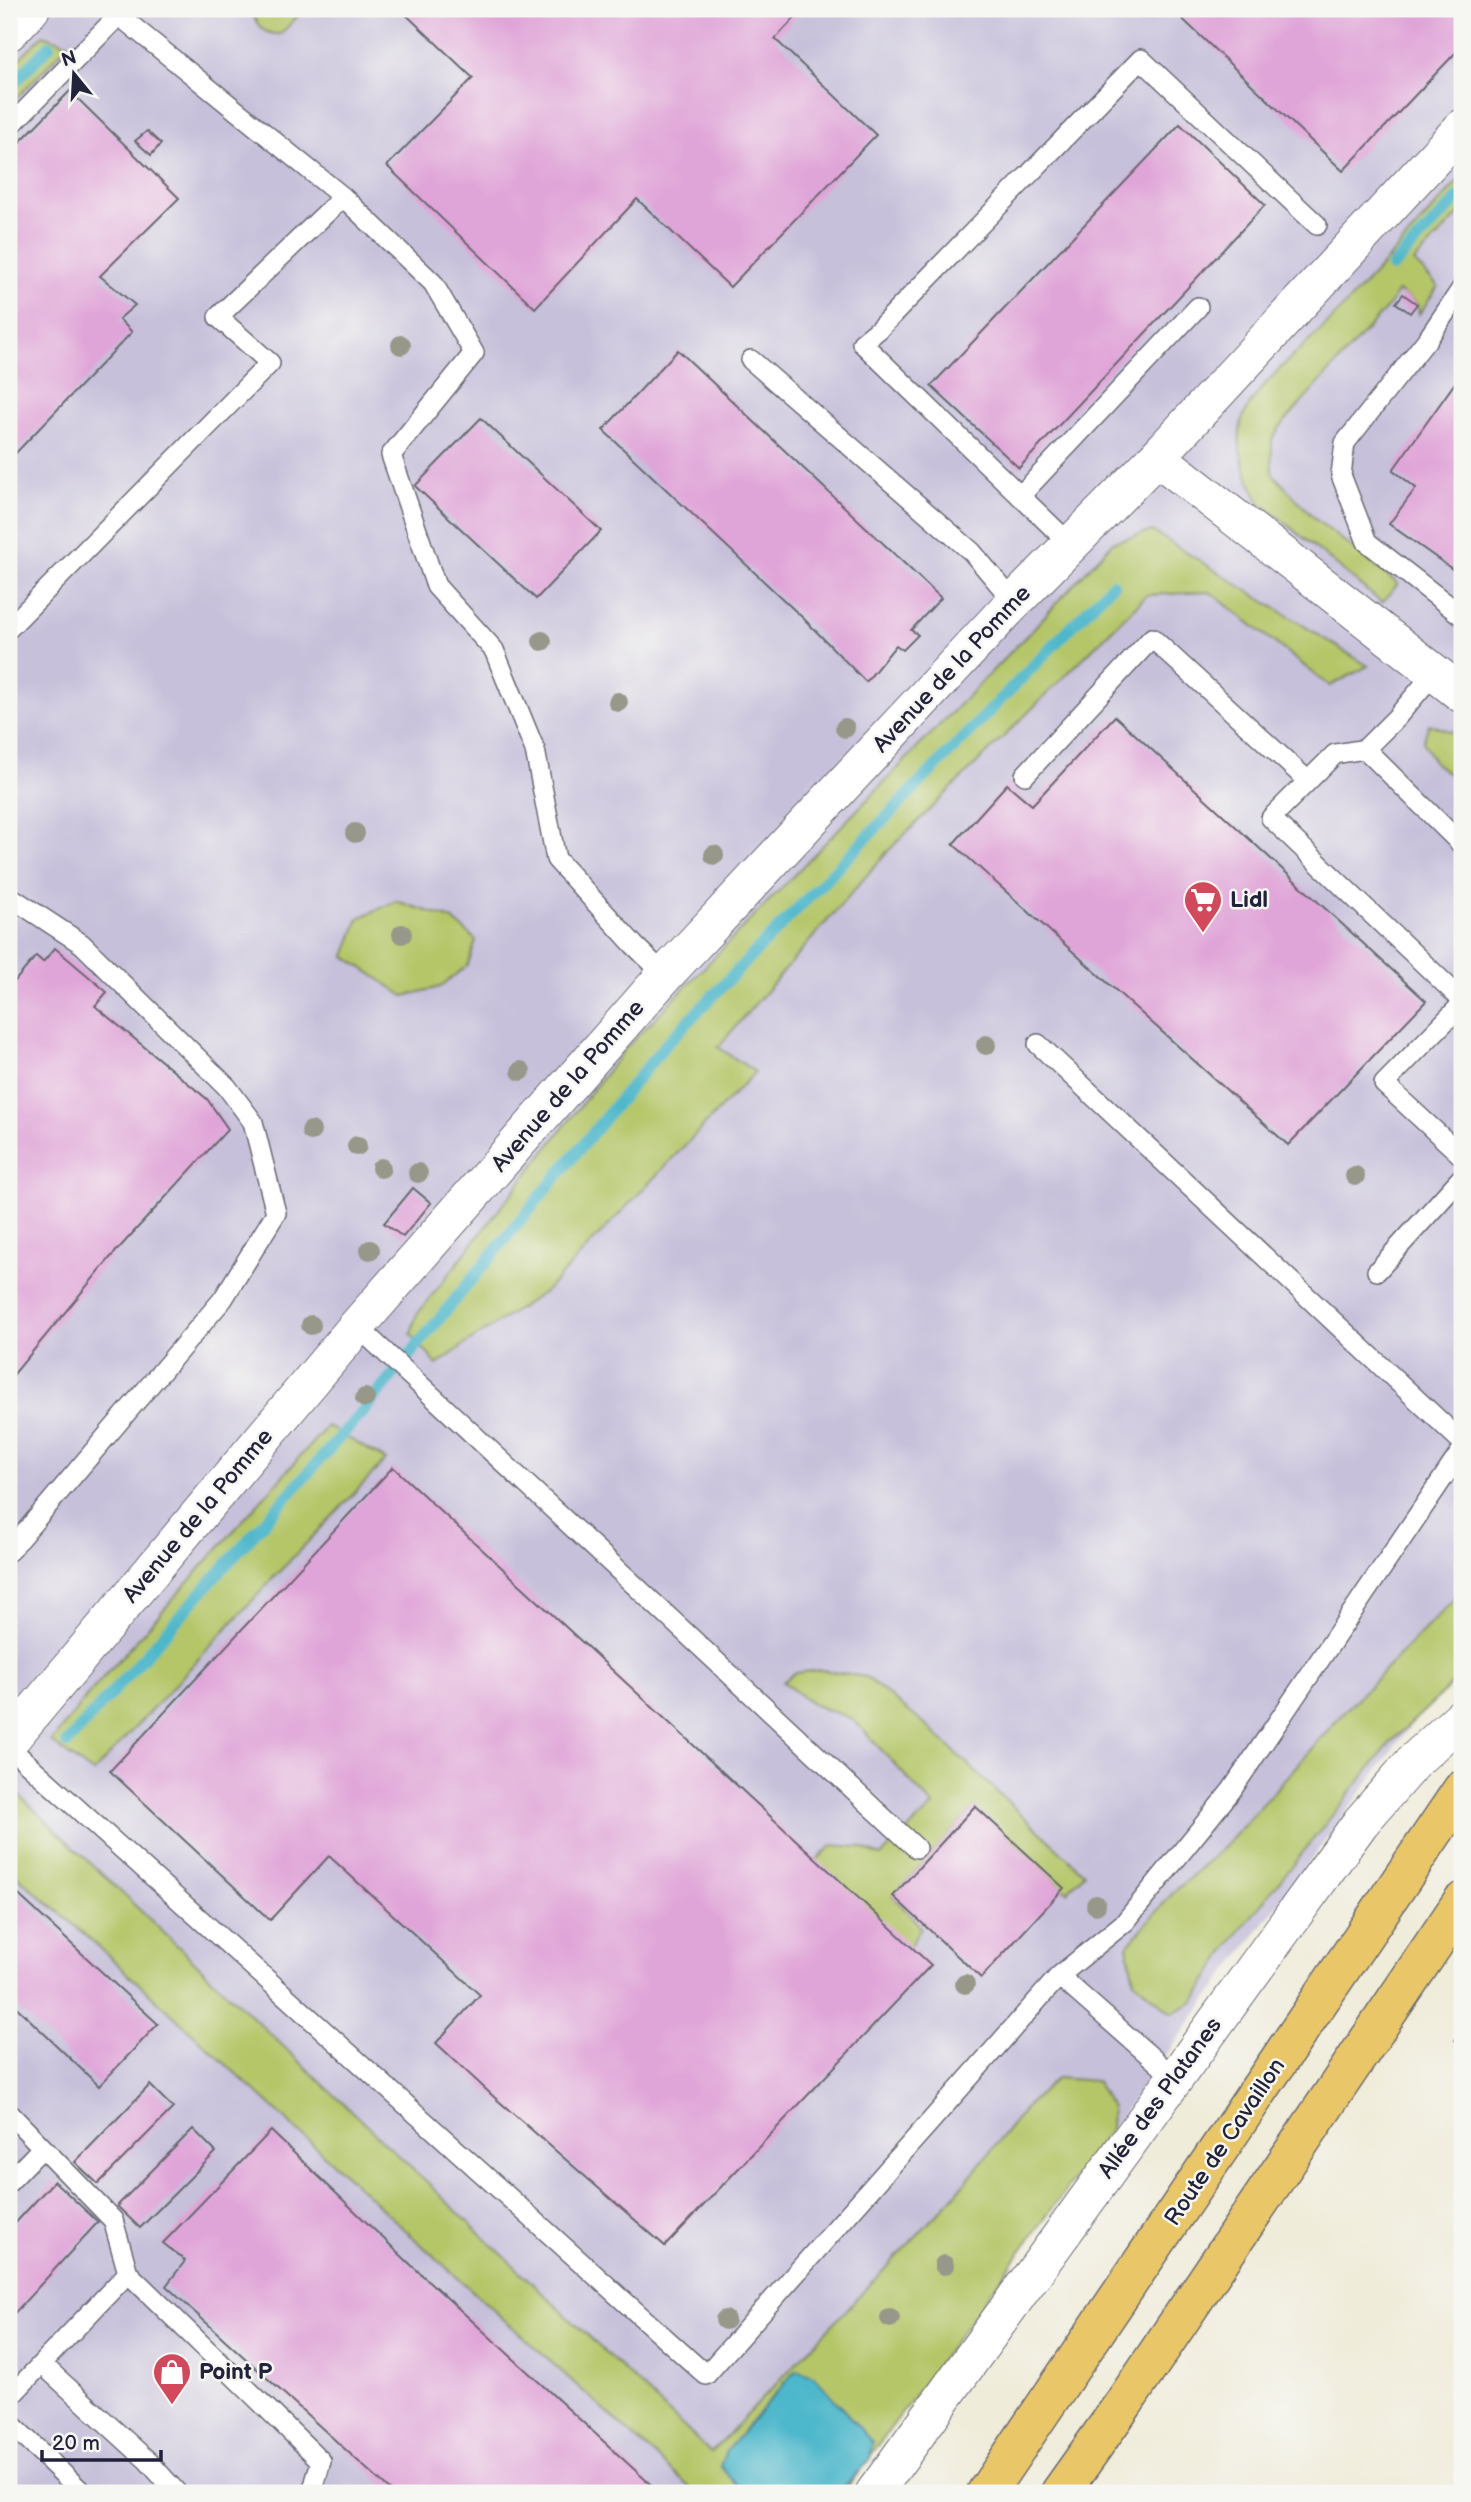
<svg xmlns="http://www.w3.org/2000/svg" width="1471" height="2502" font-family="'Balsamiq Sans',sans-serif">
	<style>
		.industrial { fill: #c6c0da }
		.green { fill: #b5c669; stroke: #6c7452; stroke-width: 2 }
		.water { fill: #4db7cb; stroke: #386c83; stroke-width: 2 }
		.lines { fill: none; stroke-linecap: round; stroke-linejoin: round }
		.stream { stroke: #4db7cb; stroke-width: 12 }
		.building { fill: #e0a5d8 }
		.service-casing { stroke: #6a6973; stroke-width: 22 }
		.minor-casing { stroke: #6a6973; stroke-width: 39 }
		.primary-casing { stroke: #6a6973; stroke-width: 41 }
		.service { stroke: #fff; stroke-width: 19 }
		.minor { stroke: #fff; stroke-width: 37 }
		.primary { stroke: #e9c769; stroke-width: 38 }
		.tree { fill: #97988a }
		.labels { text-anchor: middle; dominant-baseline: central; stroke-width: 5; stroke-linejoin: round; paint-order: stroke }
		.street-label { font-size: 23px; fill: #22223b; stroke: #f6f6f2 }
		.poi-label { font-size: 23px; font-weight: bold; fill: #22223b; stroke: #f6f6f2; text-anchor: start }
	</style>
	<rect width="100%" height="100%" fill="#f6f6f2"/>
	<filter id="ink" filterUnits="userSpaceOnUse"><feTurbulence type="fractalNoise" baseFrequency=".0143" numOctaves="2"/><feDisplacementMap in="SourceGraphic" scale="14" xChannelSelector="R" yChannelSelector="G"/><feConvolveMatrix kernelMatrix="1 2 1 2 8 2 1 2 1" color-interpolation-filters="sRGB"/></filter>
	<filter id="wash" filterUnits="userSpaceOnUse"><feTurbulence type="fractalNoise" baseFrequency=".00686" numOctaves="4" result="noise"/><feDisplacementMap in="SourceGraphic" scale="28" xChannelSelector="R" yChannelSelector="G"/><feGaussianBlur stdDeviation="1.57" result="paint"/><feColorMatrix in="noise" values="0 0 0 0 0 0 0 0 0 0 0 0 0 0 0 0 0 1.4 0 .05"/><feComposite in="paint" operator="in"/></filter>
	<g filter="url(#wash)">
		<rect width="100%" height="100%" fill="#f0ecda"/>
		<path class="industrial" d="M9,9H1462V1656L841,2493H9Z"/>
		<path class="green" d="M256,9H304L281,34C264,35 258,27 252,13Z
			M43,35L69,44L9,106V69Z
			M1462,177V211L1414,262L1438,286L1419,314L1417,304L1398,291L1391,303L1280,427L1272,440V473L1314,518L1398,584L1382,603L1259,501C1247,478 1235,451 1241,424C1248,391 1308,344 1332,319C1376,273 1419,225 1462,177Z
			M1152,531L1368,666L1330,686L1210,592L1147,595L886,853L718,1047L755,1072L547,1290L464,1345L437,1365L411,1334L416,1316L624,1050L1032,630L1113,542Z
			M1429,724L1452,732L1462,740V784L1435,763L1423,742Z
			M396,901L452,919L476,940L468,965L440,987L404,996L345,956L359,918Z
			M327,1426L386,1460L276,1575L93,1773L51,1742L93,1689Z
			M1462,1591V1675L1391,1742L1231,1942L1194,2002L1172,2013L1134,1981L1127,1946L1172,1894L1230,1841L1343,1713Z
			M821,1670L866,1677L928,1727L1084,1873L1067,1892L975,1807L893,1896L921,1927L908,1949L815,1862L832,1845L859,1847L881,1856L933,1806L853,1719L812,1704L783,1682L794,1673Z
			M9,1789L21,1797L711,2453L953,2197L1028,2105L1057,2078L1096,2081L1111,2107L1110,2130L843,2493H696L415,2239L98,1946L9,1869Z"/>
		<path class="water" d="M796,2370L814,2376L872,2442L870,2459L838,2493H744L720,2466L726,2451Z"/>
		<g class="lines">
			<path class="stream" d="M9,88L49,46
				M1392,267L1462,194
				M67,1743L364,1410L666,1044L1113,584"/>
		</g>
		<g id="blocks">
			<path class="building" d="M400,9H803L775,39L876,135L730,287L637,199L535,308L387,166L473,78Z
				M1172,9H1462V46L1343,171Z
				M70,91L179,198L100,276L135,305L119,319L132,332L9,460V153Z
				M1180,124L1265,205L1019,468L931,386Z
				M147,131L161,144L151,155L135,141Z
				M1403,294L1417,304L1410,313L1396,303Z
				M678,350L941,598L911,630L918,635L903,650L896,645L866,682L805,620L603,430Z
				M1462,373V576L1389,524L1416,488L1393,470Z
				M481,418L601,531L536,599L415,486Z
				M1115,716L1426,1001L1288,1145L953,844L1007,784L1032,805Z
				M55,948L107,992L95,1006L207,1099L228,1129L110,1258L9,1380V988L36,956L43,962Z
				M413,1188L431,1203L403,1237L384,1223Z
				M393,1467L931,1965L665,2246L494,2097L436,2043L480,1995L329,1856L270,1920L110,1771Z
				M975,1806L1064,1888L981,1978L893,1896Z
				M9,1886L158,2024L99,2086L9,2000Z
				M1462,2030V2045L1455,2040Z
				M150,2085L173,2108L98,2184L75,2162Z
				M193,2129L216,2152L140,2228L117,2206Z
				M271,2131L409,2263L660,2493H393L166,2286L185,2261L163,2243Z
				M54,2181L98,2222L9,2319V2230Z"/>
		</g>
	</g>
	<g filter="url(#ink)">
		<use href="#blocks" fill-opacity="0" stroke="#6a6973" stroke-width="2"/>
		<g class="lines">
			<defs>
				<path id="service" d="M9,127L125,9
					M343,197L433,283L474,353L391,455L436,586L494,650L535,750L556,859L634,945L665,975
					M1462,288L1429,337L1345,443L1341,475L1367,542L1462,616
					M751,360L972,552L1014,602
					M1020,496L1198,307
					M1071,545L862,343L878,330L1141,59L1317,225
					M9,628L270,363L218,317L343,197L111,9
					M1434,673L1397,717L1365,749L1335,754L1271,818L1462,1000
					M1365,749L1462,845
					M1025,775L1152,638L1308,781
					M9,896L82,944L227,1087L253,1122L276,1213L223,1299L9,1551
					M1462,1004L1384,1084L1462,1156
					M1038,1044L1462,1442
					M1377,1271L1462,1177
					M357,1326L916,1848
					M9,1747L706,2375L1059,1976L1175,2078
					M1059,1976L1125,1922L1231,1791L1462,1450
					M9,2113L113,2220L128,2273
					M9,2182L42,2148
					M42,2364L148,2461L177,2493
					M9,2398L128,2273L321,2461L312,2493
					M9,2422L83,2493"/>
				<path id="minor" d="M9,32L31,9
					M1157,457L1462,694
					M9,1741L357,1326L665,975L1014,602L1157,457L1462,128
					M874,2493L1361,1822L1414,1761L1462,1717"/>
				<path id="primary" d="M986,2493L1462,1790
					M1060,2493L1124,2403L1462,1902"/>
			</defs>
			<use href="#service" class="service-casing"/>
			<use href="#minor" class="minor-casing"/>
			<use href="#primary" class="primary-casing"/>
			<use href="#service" class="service"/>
			<use href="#minor" class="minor"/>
			<use href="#primary" class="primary"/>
		</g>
		<g class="tree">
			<circle cx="401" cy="345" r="10"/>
			<circle cx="542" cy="641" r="10"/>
			<circle cx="618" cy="702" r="10"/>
			<circle cx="845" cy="728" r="10"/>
			<circle cx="355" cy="833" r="10"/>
			<circle cx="714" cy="855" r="10"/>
			<circle cx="402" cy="934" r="10"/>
			<circle cx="986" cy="1045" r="10"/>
			<circle cx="521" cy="1071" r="10"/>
			<circle cx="311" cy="1131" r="10"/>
			<circle cx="357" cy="1146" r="10"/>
			<circle cx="381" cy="1168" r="10"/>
			<circle cx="418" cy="1173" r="10"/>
			<circle cx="1355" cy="1176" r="10"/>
			<circle cx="370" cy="1250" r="10"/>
			<circle cx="311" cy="1325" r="10"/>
			<circle cx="365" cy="1398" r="10"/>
			<circle cx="1096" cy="1905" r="10"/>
			<circle cx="965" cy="1984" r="10"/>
			<circle cx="944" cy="2265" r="10"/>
			<circle cx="890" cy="2318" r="10"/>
			<circle cx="725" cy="2320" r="10"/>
		</g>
	</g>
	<defs>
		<symbol id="supermarket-pin" viewBox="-11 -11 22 30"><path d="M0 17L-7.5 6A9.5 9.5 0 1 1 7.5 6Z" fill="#d1495b" stroke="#f6f6f2"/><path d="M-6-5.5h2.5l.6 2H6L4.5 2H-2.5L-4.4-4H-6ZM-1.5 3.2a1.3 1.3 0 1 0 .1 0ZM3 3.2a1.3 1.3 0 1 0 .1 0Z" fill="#fff"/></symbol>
		<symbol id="shop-pin" viewBox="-11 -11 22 30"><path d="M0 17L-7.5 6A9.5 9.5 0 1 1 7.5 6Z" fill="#d1495b" stroke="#f6f6f2"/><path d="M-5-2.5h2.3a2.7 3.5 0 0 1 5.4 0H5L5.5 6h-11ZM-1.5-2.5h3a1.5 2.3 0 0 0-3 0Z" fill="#fff"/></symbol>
	</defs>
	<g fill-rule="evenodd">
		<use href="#supermarket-pin" x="1181" y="878" width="44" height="60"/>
		<use href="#shop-pin" x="150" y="2350" width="44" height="60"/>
	</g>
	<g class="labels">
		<g class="street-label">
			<text transform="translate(952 669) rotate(-47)">Avenue de la Pomme</text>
			<text transform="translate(568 1086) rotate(-49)">Avenue de la Pomme</text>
			<text transform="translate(198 1516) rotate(-50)">Avenue de la Pomme</text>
			<text transform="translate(1160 2098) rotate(-54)">Allée des Platanes</text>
			<text transform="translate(1225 2142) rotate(-56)">Route de Cavaillon</text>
		</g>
		<g class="poi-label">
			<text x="1230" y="900">Lidl</text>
			<text x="199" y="2372">Point P</text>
		</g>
	</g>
	<rect width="1471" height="2502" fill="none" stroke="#f6f6f2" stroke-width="35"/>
	<g transform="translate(74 74) rotate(342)" stroke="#f6f6f2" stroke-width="5" paint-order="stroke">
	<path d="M0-5L12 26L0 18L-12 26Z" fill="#22223b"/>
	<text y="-10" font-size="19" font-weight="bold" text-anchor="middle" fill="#22223b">N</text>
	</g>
	<path d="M42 2450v10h119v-10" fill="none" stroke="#22223b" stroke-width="3.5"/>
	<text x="52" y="2450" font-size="21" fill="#22223b" stroke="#f6f6f2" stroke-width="5" paint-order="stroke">20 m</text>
</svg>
